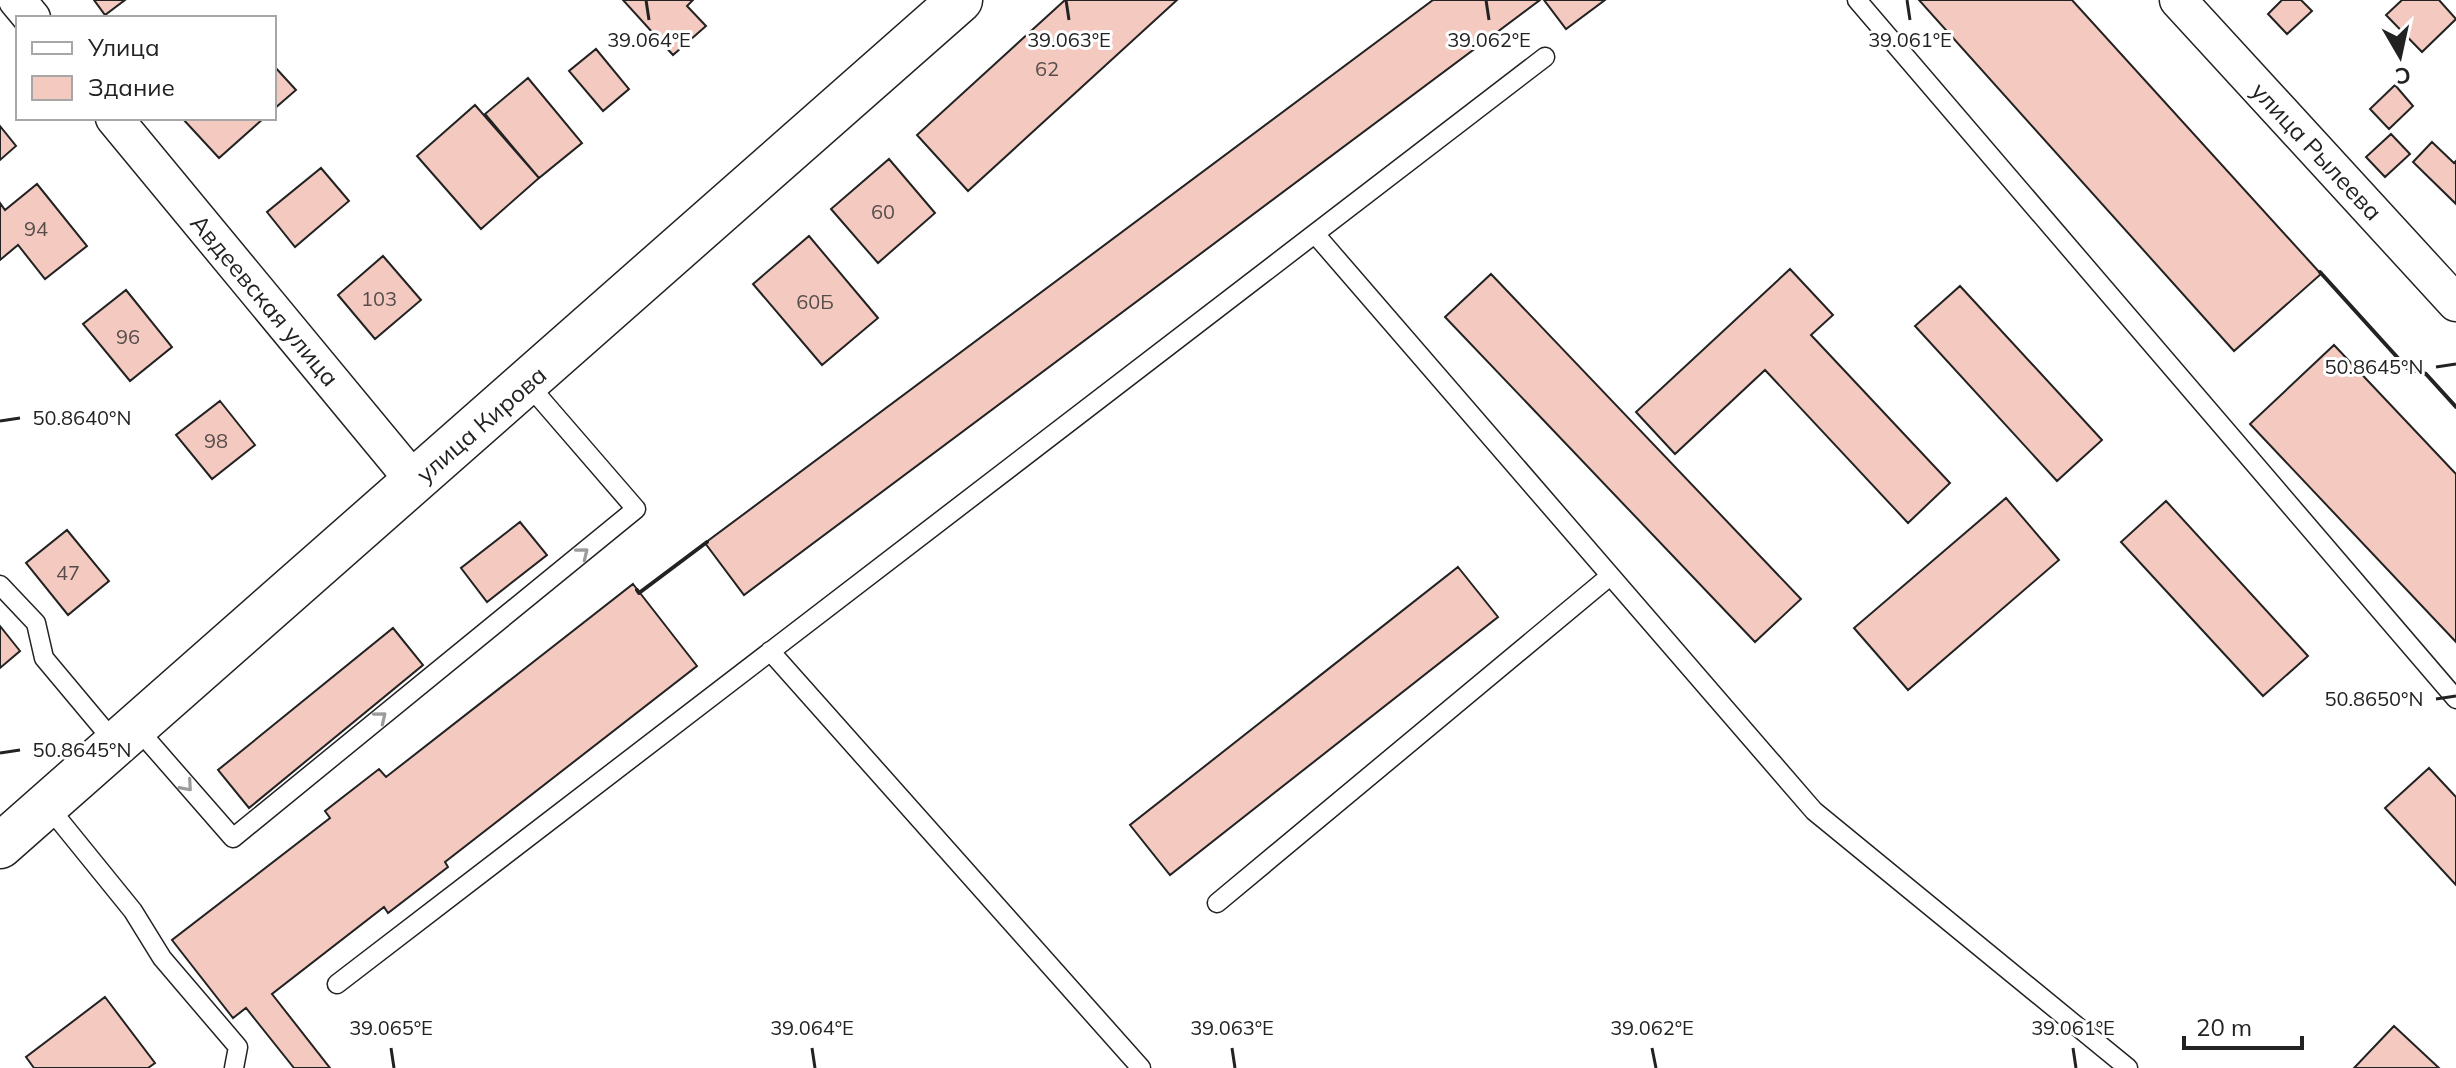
<svg xmlns="http://www.w3.org/2000/svg" width="2456" height="1068" font-family="Mulish,sans-serif">
	<style>
		.building { fill: #f3c9c0; stroke: #222; stroke-width: 2 }
		.lines { fill: none; stroke-linecap: round; stroke-linejoin: round }
		.service-casing { stroke: #222; stroke-width: 21 }
		.minor-casing { stroke: #222; stroke-width: 39 }
		.secondary-casing { stroke: #222; stroke-width: 47 }
		.service { stroke: #fff; stroke-width: 18 }
		.minor { stroke: #fff; stroke-width: 36 }
		.secondary { stroke: #fff; stroke-width: 44 }
		.wall { stroke: #222; stroke-width: 4 }
		.oneway { stroke: #9c9c9c }
		.ticks { fill: none; stroke: #222; stroke-width: 3 }
		.labels { text-anchor: middle; dominant-baseline: central; stroke-width: 6; stroke-linejoin: round; paint-order: stroke }
		.number-label { font-size: 20px; fill: #564c4a }
		.street-label { font-size: 24px; fill: #222; stroke: #fff }
		.ticks-label { font-size: 20px; text-anchor: middle; fill: #222; stroke: #fff; stroke-width: 6; stroke-linejoin: round; paint-order: stroke }
	</style>
	<rect width="100%" height="100%" fill="#fff"/>
	<path class="building" d="M94,0H125L105,15Z
		M623,0H693L687,6L706,26L673,55Z
		M1065,0H1177L968,191L917,135Z
		M1433,0H1540L744,595L705,543Z
		M1544,0H1605L1566,29Z
		M1919,0H2072L2321,274L2234,351Z
		M2282,0H2301L2312,11L2287,34L2268,14Z
		M2402,0H2439L2456,19L2422,52L2386,15Z
		M596,49L629,89L603,111L569,71Z
		M274,66L296,90L274,109Z
		M528,78L582,143L539,178L485,114Z
		M2395,85L2413,106L2389,129L2370,109Z
		M475,105L539,178L481,229L417,156Z
		M182,118H264L219,158Z
		M0,126L16,146L0,160Z
		M2391,134L2410,154L2385,177L2366,157Z
		M2432,142L2454,163L2456,161V204L2413,162Z
		M889,159L935,213L878,263L831,209Z
		M321,168L349,201L295,247L267,212Z
		M37,184L87,246L45,279L18,245L0,260V203L5,210Z
		M809,236L878,318L822,365L753,284Z
		M383,256L421,300L375,339L338,295Z
		M1790,269L1833,315L1811,335L1950,483L1908,523L1765,370L1675,454L1636,412Z
		M1491,274L1801,599L1755,642L1445,317Z
		M1960,286L2102,440L2057,481L1915,326Z
		M126,290L172,347L130,381L83,324Z
		M2334,345L2456,474V642L2250,424Z
		M220,401L255,445L212,479L176,435Z
		M2006,498L2059,560L1908,690L1854,628Z
		M2166,501L2308,656L2263,696L2121,542Z
		M520,522L547,555L487,602L461,568Z
		M67,530L109,581L68,615L26,563Z
		M1458,567L1498,617L1170,875L1130,825Z
		M633,584L697,666L445,862L448,867L388,913L384,907L272,994L330,1068H294L246,1008L233,1018L172,940L330,818L325,811L379,769L386,777Z
		M0,626L20,651L0,668Z
		M393,628L423,665L249,808L218,770Z
		M2429,768L2456,797V885L2385,808Z
		M105,997L155,1063L148,1068H34L26,1057Z
		M2394,1026L2439,1068H2354Z"/>
	<g class="lines">
		<defs>
			<path id="service" d="M1857,0L2456,699
				M1315,234L1814,811L2128,1068
				M0,585L36,623L44,658L116,744
				M770,651L1141,1068
				M136,727L233,838L636,509L527,383
				M47,805L133,911L162,958L238,1047L234,1068
				M1217,903L1610,576
				M337,984L1545,57"/>
			<path id="minor" d="M17,0L32,18
				M2178,0L2456,303
				M114,118L415,482"/>
			<path id="secondary" d="M0,846L960,0"/>
		</defs>
		<use href="#service" class="service-casing"/>
		<use href="#minor" class="minor-casing"/>
		<use href="#secondary" class="secondary-casing"/>
		<use href="#service" class="service"/>
		<use href="#minor" class="minor"/>
		<use href="#secondary" class="secondary"/>
		<path class="wall" d="M2320,272L2407,368L2426,374L2456,407
			M637,590L639,593L707,542"/>
	</g>
	<defs><path id="oneway-chevron" d="M-2-3.5L2.5 0L-2 3.5" fill="none" stroke-width="1.6" stroke-linecap="round" stroke-linejoin="round" transform="scale(2)"/></defs>
	<g class="oneway">
		<use href="#oneway-chevron" transform="translate(583 553) rotate(-39)"/>
		<use href="#oneway-chevron" transform="translate(381 717) rotate(-39)"/>
		<use href="#oneway-chevron" transform="translate(187 786) rotate(49)"/>
	</g>
	<path class="ticks" d="M646,0L649,20M1066,0L1069,20M1486,0L1489,20M1907,0L1910,20M2436,367L2456,364M0,421L20,418M2436,699L2456,696M0,753L20,750M391,1048L394,1068M812,1048L815,1068M1232,1048L1235,1068M1652,1048L1656,1068M2073,1048L2076,1068"/>
	<g class="labels">
		<g class="number-label">
			<text x="1047" y="68">62</text>
			<text x="883" y="211">60</text>
			<text x="36" y="228">94</text>
			<text x="379" y="298">103</text>
			<text x="815" y="301">60Б</text>
			<text x="128" y="336">96</text>
			<text x="216" y="440">98</text>
			<text x="68" y="572">47</text>
		</g>
		<g class="street-label">
			<text transform="translate(2317 151) rotate(47)">улица Рылеева</text>
			<text transform="translate(265 300) rotate(50)">Авдеевская улица</text>
			<text transform="translate(481 424) rotate(-41)">улица Кирова</text>
		</g>
	</g>
	<g class="ticks-label">
		<text x="649" y="47">39.064°E</text>
		<text x="1069" y="47">39.063°E</text>
		<text x="1489" y="47">39.062°E</text>
		<text x="1910" y="47">39.061°E</text>
		<text x="2374" y="374">50.8645°N</text>
		<text x="82" y="425">50.8640°N</text>
		<text x="2374" y="706">50.8650°N</text>
		<text x="82" y="757">50.8645°N</text>
		<text x="391" y="1035">39.065°E</text>
		<text x="812" y="1035">39.064°E</text>
		<text x="1232" y="1035">39.063°E</text>
		<text x="1652" y="1035">39.062°E</text>
		<text x="2073" y="1035">39.061°E</text>
	</g>
	<rect x="16" y="16" width="260" height="104" fill="#ffffff" stroke="#a7a7a7" stroke-width="2"/>
	<rect x="32" y="42" width="40" height="12" fill="#ffffff" stroke="#a7a7a7" stroke-width="2"/>
	<text x="88" y="56" font-size="24" fill="#222222">Улица</text>
	<rect x="32" y="76" width="40" height="24" fill="#f3c9c0" stroke="#a7a7a7" stroke-width="2"/>
	<text x="88" y="96" font-size="24" fill="#222222">Здание</text>
	<g transform="translate(2400 56) rotate(171)" stroke="#ffffff" stroke-width="6" paint-order="stroke">
	<path d="M0-6L14 30L0 20L-14 30Z" fill="#222222"/>
	<text y="-12" font-size="22" font-weight="bold" text-anchor="middle" fill="#222222">С</text>
	</g>
	<path d="M2184 1036v12h118v-12" fill="none" stroke="#222222" stroke-width="4"/>
	<text x="2196" y="1036" font-size="24" fill="#222222" stroke="#ffffff" stroke-width="6" paint-order="stroke">20 m</text>
</svg>
